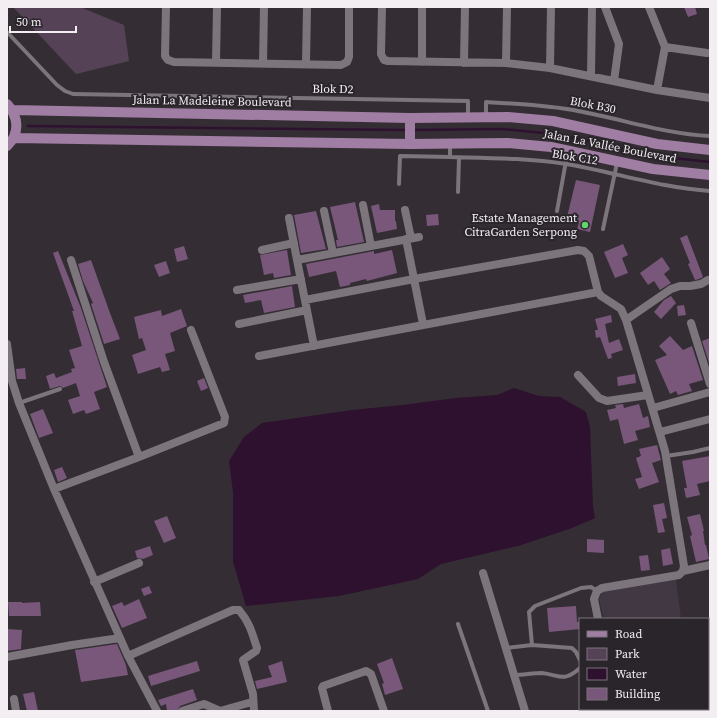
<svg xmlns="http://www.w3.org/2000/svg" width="717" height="718" font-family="'Source Serif 4',serif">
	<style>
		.built { fill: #423843 }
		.green { fill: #564257 }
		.water { fill: #2e112f }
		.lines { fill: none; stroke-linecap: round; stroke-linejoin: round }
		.stream { stroke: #2e112f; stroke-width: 2.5 }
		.building { fill: #78577a }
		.lane { stroke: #7c757c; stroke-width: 4 }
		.street { stroke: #7c757c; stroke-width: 8 }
		.secondary { stroke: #a07da2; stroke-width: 10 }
		.poi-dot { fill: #60d56b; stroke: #2a252a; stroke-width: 1.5 }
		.labels { text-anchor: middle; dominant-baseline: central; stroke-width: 4; stroke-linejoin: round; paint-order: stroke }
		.street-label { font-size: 12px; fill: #f2eef2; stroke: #2a252a }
		.poi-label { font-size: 12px; fill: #f2eef2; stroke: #2a252a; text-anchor: end }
	</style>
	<rect width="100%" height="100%" fill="#342e34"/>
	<path class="built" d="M676,579L681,619H604L599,599L603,589Z
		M708,660H710V711H625L624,709H708Z"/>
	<path class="green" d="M13,7H80L124,25L129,61L76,74Z"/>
	<path class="water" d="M514,388L539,396L560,397L586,412L590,427L593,506L595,518L572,528L518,546L441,564L418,579L339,596L246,606L233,562V492L229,461L244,437L262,423L352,410L402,405L456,398L497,395Z"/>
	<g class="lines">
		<path class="stream" d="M28,126L408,130
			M413,130L502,129L554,134L655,156L710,162"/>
	</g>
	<path class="building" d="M684,7H695L697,14L688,17Z
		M576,180L600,185L590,232L577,229L579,223L566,221Z
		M355,202L364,242L337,247L336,240H338L330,207Z
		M379,204L380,210H395V221H396L397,229L377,233L371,206Z
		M316,211L326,249L301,253L294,215Z
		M438,214L439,225L427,226L426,215Z
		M687,235L703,277L699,279L695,280L688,264L690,263L680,238Z
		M623,244L628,255L622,258L628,273L615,278L604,252Z
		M184,246L188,259L177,262L174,249Z
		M287,250L291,275L274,278L273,273L264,275L260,255Z
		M392,250L397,273L367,281L366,279L350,283V285L340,287L336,271L309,277L306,264L374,251V254Z
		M58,251L81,308L107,387L94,392L100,409L86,414L84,410L73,414L68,400L80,396L76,383L63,388L60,386L50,389L46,376L54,373L56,378L72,372L71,369L75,368L69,350L82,346L72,311H74L53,253Z
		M662,257L670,269L664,274L671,283L660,290L654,281L648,285L640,273Z
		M91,260L110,313L120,339L104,344L91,304L93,303L83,281L78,264Z
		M166,261L170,273L159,277L154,265Z
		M292,286L295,307L264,313L261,300L245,303L243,295Z
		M671,296L676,303L661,319L654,312L664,300Z
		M684,305L686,315L678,316L677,306Z
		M181,309L187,326L170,333L175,351L165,354L170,370L162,372L160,367L138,374L132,355L146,350L142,338L139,339L134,317L161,310L162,316Z
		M611,315L612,322L605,324L609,343L619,339L623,350L611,354L612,358L608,359L600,337L596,338L595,330H598L595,319Z
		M670,336L683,350L692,346L703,380L689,384L692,391L678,395L676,391L670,394L655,360L667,355L659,346Z
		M710,338V366L702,341Z
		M25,368L26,379H17L16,369Z
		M635,374L636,383L618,386L617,377Z
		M204,378L208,388L201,391L197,381Z
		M623,404L624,408L639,404L643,418L648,416L650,427L635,431L638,440L624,444L618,419L610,421L607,410L616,408L615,405Z
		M43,409L53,433L39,438L30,414Z
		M657,445L661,460L652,463L659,482L639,489L635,479L642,477L636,458L641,456L639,449Z
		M710,456V481L697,484L700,495L686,498L684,488H687L682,461Z
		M62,467L67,478L58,482L54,470Z
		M664,503L667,518L662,519L665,532L658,533L653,505Z
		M700,514L704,531H703L705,545H706L709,559L696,562L690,536L692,535L687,517Z
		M167,516L176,538L164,543L154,521Z
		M587,539L604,540V553L587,552Z
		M150,546L153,555L143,559L137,558L135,551Z
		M670,548L673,564L663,566L661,550Z
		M648,555L650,570L641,571L639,556Z
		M149,586L152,593L144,596L141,589Z
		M139,599L147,618L122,628L112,606L122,602L124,606Z
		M8,602H22V603L40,602L41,616H9Z
		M576,606L577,622H580V629L549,632L547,608Z
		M7,629L22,630L21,649L7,651Z
		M117,644L126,665L128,675L81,682L75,650Z
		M392,658L403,689L385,695L382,684L384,683L377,664Z
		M197,661L200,671L151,686L148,676Z
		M282,661L287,682L257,689L255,681L272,677L268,666Z
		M193,689L197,700L180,706L177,711H167L166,704L161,706L158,700Z
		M34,692L38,711H27L23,694Z"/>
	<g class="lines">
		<path class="lane" d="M7,32L57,85L65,91L73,94L468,101V117
			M486,117V102C517,104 548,105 578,111C622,119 665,134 710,136
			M450,145V157C488,158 528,158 566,164C614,172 661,188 710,191
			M399,184L400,156L450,157
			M458,192L459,158
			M557,211L568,150
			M603,229L617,163
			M19,403L60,389
			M666,456L693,452L710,448
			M458,624L488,711
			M532,645L529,612L535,606L581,588L591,587L597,591
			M506,648L532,645L572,648L576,652L580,660
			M514,675C523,675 533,673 542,673C560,675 563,683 580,668
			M651,709L652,711"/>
		<path class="street" d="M166,7L165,56L168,60L174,62L341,65L347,62L349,57V7
			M382,7L381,54L384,60L388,61L506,63L550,68L657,90L710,98
			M605,7L619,44L614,81
			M649,7L665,47L657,90
			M665,47L707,53
			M216,62L217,7
			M422,62V7
			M263,63L264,7
			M464,63L465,7
			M506,63L507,7
			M306,64L307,7
			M550,68L551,7
			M591,76L592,7
			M363,205L371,246
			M405,210L411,238
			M324,211L333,253
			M289,218L297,260
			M406,239L423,324
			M262,250L294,243
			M71,260L104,362L139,457
			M237,290L301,279
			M305,300L414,279L578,250L584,251L589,256L598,292L601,296L621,309L626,320L665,451L684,566L683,571L679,575L602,588L597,591L594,599L598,619
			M626,320L671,289L680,286H690L701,284L708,280
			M691,323L710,384
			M239,324L307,310
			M7,344L12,381L19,403L54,489L128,656L157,711
			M314,346L297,260L419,237
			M259,356L598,292
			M578,375L599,398L607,401L648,395
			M653,408L710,392
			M660,432L710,419
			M54,489L139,457L224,423L225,417L191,330
			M683,571L710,565
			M483,573L525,711
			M94,582L139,563
			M128,656L233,610H239C250,623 252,633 257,648L256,651L243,660L253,694L254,711
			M7,657L72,645L120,638
			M14,699L16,711
			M617,709L618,711
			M182,711L204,704L220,711
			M220,711L252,702
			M328,711L322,688L323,686L366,671L371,674L384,711"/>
		<path class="secondary" d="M7,104C19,117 20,134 7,146
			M13,110L410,118L508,117L553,121L657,144L710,150
			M14,138L410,144L507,143L551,147L653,169L710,175
			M410,144V118"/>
	</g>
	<circle class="poi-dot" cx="585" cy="225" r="4"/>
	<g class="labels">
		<g class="street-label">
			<text transform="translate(333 89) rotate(1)">Blok D2</text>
			<text transform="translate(212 101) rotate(1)">Jalan La Madeleine Boulevard</text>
			<text transform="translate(593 105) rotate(11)">Blok B30</text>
			<text transform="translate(610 146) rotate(11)">Jalan La Vallée Boulevard</text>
			<text transform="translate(575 157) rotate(9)">Blok C12</text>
		</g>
		<g class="poi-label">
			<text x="577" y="218">Estate Management<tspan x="577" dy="14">CitraGarden Serpong</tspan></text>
		</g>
	</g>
	<rect width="717" height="718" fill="none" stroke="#f2eef2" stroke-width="16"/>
	<rect x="579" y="618" width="130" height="92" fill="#2a252a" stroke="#7a757a"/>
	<rect x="587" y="631" width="20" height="6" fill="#a07da2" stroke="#7a757a"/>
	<text x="615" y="638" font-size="12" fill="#f2eef2">Road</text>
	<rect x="587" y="648" width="20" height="12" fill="#564257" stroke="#7a757a"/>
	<text x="615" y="658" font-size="12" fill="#f2eef2">Park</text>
	<rect x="587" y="668" width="20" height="12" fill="#2e112f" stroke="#7a757a"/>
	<text x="615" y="678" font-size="12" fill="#f2eef2">Water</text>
	<rect x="587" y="688" width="20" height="12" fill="#78577a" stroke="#7a757a"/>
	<text x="615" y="698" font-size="12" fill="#f2eef2">Building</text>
	<path d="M10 26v6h66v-6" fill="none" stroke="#f2eef2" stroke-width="2"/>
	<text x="16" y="26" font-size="12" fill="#f2eef2" stroke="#2a252a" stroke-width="3" paint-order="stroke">50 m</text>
</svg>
